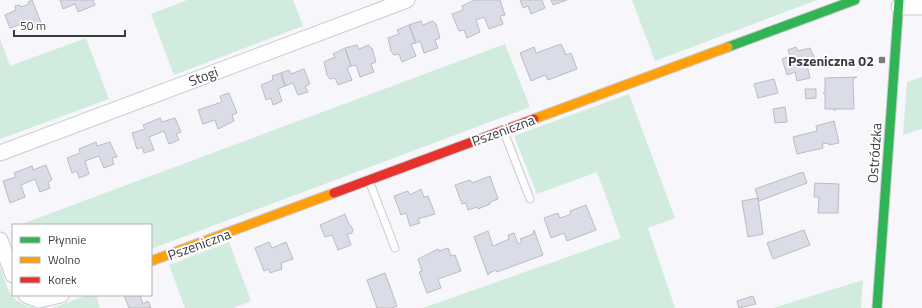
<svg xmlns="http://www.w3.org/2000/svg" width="922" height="308" font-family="'Titillium Web',sans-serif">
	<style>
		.green { fill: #d1ecde }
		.building { fill: #dadce8; stroke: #bcbcc0 }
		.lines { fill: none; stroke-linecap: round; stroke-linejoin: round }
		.lane-casing { stroke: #cacbce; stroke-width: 9 }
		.street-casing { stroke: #cacbce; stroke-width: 17 }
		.fast-casing { stroke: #cacbce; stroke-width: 11 }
		.slow-casing { stroke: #cacbce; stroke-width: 11 }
		.jam-casing { stroke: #cacbce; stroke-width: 11 }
		.lane { stroke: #fefefe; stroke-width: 7 }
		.street { stroke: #fefefe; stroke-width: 15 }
		.fast { stroke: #30b455; stroke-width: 9 }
		.slow { stroke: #ff9f0a; stroke-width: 9 }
		.jam { stroke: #e5322d; stroke-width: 9 }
		.poi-dot { fill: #7c7c80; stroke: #fff; stroke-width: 1.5 }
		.labels { text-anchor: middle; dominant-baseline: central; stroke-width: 4; stroke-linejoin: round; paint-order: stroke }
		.poi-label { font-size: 14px; font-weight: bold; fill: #3a3b3e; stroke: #fff; text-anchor: end }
		.street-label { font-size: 14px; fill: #3a3b3e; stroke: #fff }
	</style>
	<rect width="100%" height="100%" fill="#f6f6fb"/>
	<path class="green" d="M187,0H293L303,26L174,75L151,14Z
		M632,0H817L655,61Z
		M86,38L109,99L0,139V39L10,66Z
		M505,44L530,107L151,249V225H19Z
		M922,77V129L903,135L907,82Z
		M629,94L675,218L648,228L675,308H423L621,238L597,172L537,194L514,136Z
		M229,242L251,301L233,308H185L169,265Z
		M0,267C9,291 8,301 35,308H0Z
		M863,280L861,308H773Z
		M88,295H96L100,308H52Z"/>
	<path class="building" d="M32,0L42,25L24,31L22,24L10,28L5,15L16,10L15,6L20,5L21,7L29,4L28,2Z
		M60,0H93L95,5L78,12L75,4L63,9Z
		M474,0H500L505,15L500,16L503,24L489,29L484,17L476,20L480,32L467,38L464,30L459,31L452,14L463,10L462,6Z
		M520,0H542L545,8L531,14L528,6L523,8Z
		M551,0H567L553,5Z
		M421,21L423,25L433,21L436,24L440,38L435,40L438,48L424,53L420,41L416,43L409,25Z
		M409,25L416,43L411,44L416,56L402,62L399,54L394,55L391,51L388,38L399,34L397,30Z
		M561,44L566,55L571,53L577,69L548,80L545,75L531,81L520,53L534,47L536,53Z
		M357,45L359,49L369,45L370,48H372L376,62L371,64L374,72L360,77L356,65L351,66L345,48Z
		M796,47L798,51L810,48L816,61L814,63L807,65L810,78L797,81L795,72L787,75L782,59L790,56L788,50Z
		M345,48L351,66L347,68L352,80L338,85L335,78L330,79L327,75L324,62L335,57L333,54Z
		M304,69L310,84L305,86L308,92L298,95L293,83L285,86L281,73L289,70L291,74Z
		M281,73L285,86L278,89L282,101L273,105L271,98L266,100L261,85L273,80L272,76Z
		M857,77L853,79L854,109H835V111L834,109H825V94L823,93H825V78Z
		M774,79L778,93L758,98L754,84Z
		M805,89H816V98L806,99Z
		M229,93L237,113L232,115L234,121L218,129L215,120L203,124L198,110L222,102L220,96Z
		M785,107L787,122L775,123L773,109Z
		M160,118L162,122L175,118L181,132L176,134L179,140L169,144L164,131L149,137L154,150L144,153L142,147L137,149L132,133L145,129L143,125Z
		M834,121L839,143L829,145L828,143L822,144L823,148L797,154L793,137L817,131L816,126Z
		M96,142L97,146L110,142L117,157L112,158L114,164L104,168L99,156L85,161L89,174L79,178L77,171L72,173L67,158L80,153L79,149Z
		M46,165L52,180L48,182L50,188L40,192L35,179L21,185L25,197L10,203L3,181L16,177L14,173L32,166L33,170Z
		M803,172L807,183L759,201L755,189Z
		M490,176L498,199L490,202V204L478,209L477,207L468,210L466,203L462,204L455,185L470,180L472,183Z
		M815,183L839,184L838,213H818L819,197H814Z
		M421,189L424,197L428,196L435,214L418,219L420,223L410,226L406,213L401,215L394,196L408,191L410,195Z
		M758,198L763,234L748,237L742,201Z
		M586,205L596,230L567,241L564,233L551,238L544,218L558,213L560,218L566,216L571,214L570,211Z
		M345,214L349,225L351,226L353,230L352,233L347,234L351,245L338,250L332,235L325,237L320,225Z
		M534,230L543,255L497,272L496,270L489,273L488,275L474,237L488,231L493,246L509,239L508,235L514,233L518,244L522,242L520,239L533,234Z
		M804,230L810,245L773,259L767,243Z
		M269,242L272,248L286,242L293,259L281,263L282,269L270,273L269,269L264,271L255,248Z
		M448,248L451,256L455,255L461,271L438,279L441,288L427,293L419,272L422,271L418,259L438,249L439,251Z
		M385,273L397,306L392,308H377L367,280Z
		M124,295H140L143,304L148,301L151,308H129Z
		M753,296L756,304L739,308L737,301Z"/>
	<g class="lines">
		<defs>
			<path id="lane" d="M504,132L530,199
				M370,183L395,248"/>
			<path id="street" d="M899,7H922
				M0,153L407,0
				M0,240L13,275
				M26,295L39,300L61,295"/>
			<path id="fast" d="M728,47L855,0
				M877,308L899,0"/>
			<path id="slow" d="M534,119L728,47
				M151,261L334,193"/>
			<path id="jam" d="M334,193L534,119"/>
		</defs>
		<use href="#lane" class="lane-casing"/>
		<use href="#street" class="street-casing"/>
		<use href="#fast" class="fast-casing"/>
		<use href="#slow" class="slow-casing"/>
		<use href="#jam" class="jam-casing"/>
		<use href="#lane" class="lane"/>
		<use href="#street" class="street"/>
		<use href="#fast" class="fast"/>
		<use href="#slow" class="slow"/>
		<use href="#jam" class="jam"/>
	</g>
	<rect class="poi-dot" x="878" y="56" width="8" height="8" rx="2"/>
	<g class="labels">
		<g class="poi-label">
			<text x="874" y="60">Pszeniczna 02</text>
		</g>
		<g class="street-label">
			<text transform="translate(203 76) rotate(-21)">Stogi</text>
			<text transform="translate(503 130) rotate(-20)">Pszeniczna</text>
			<text transform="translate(874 153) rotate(-86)">Ostródzka</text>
			<text transform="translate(199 244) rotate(-20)">Pszeniczna</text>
		</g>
	</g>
	<rect x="12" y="224" width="140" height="72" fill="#ffffff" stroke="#b0b1b2"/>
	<rect x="20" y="237" width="20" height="6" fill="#30b455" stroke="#b0b1b2"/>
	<text x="48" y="244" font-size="12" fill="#3a3b3e">Płynnie</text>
	<rect x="20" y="257" width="20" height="6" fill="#ff9f0a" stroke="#b0b1b2"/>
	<text x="48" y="264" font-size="12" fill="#3a3b3e">Wolno</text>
	<rect x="20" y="277" width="20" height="6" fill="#e5322d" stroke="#b0b1b2"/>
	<text x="48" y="284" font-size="12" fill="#3a3b3e">Korek</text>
	<path d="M14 30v6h111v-6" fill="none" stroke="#3a3b3e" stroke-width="2"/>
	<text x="20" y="30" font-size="12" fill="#3a3b3e" stroke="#ffffff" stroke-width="3" paint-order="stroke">50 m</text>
</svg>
